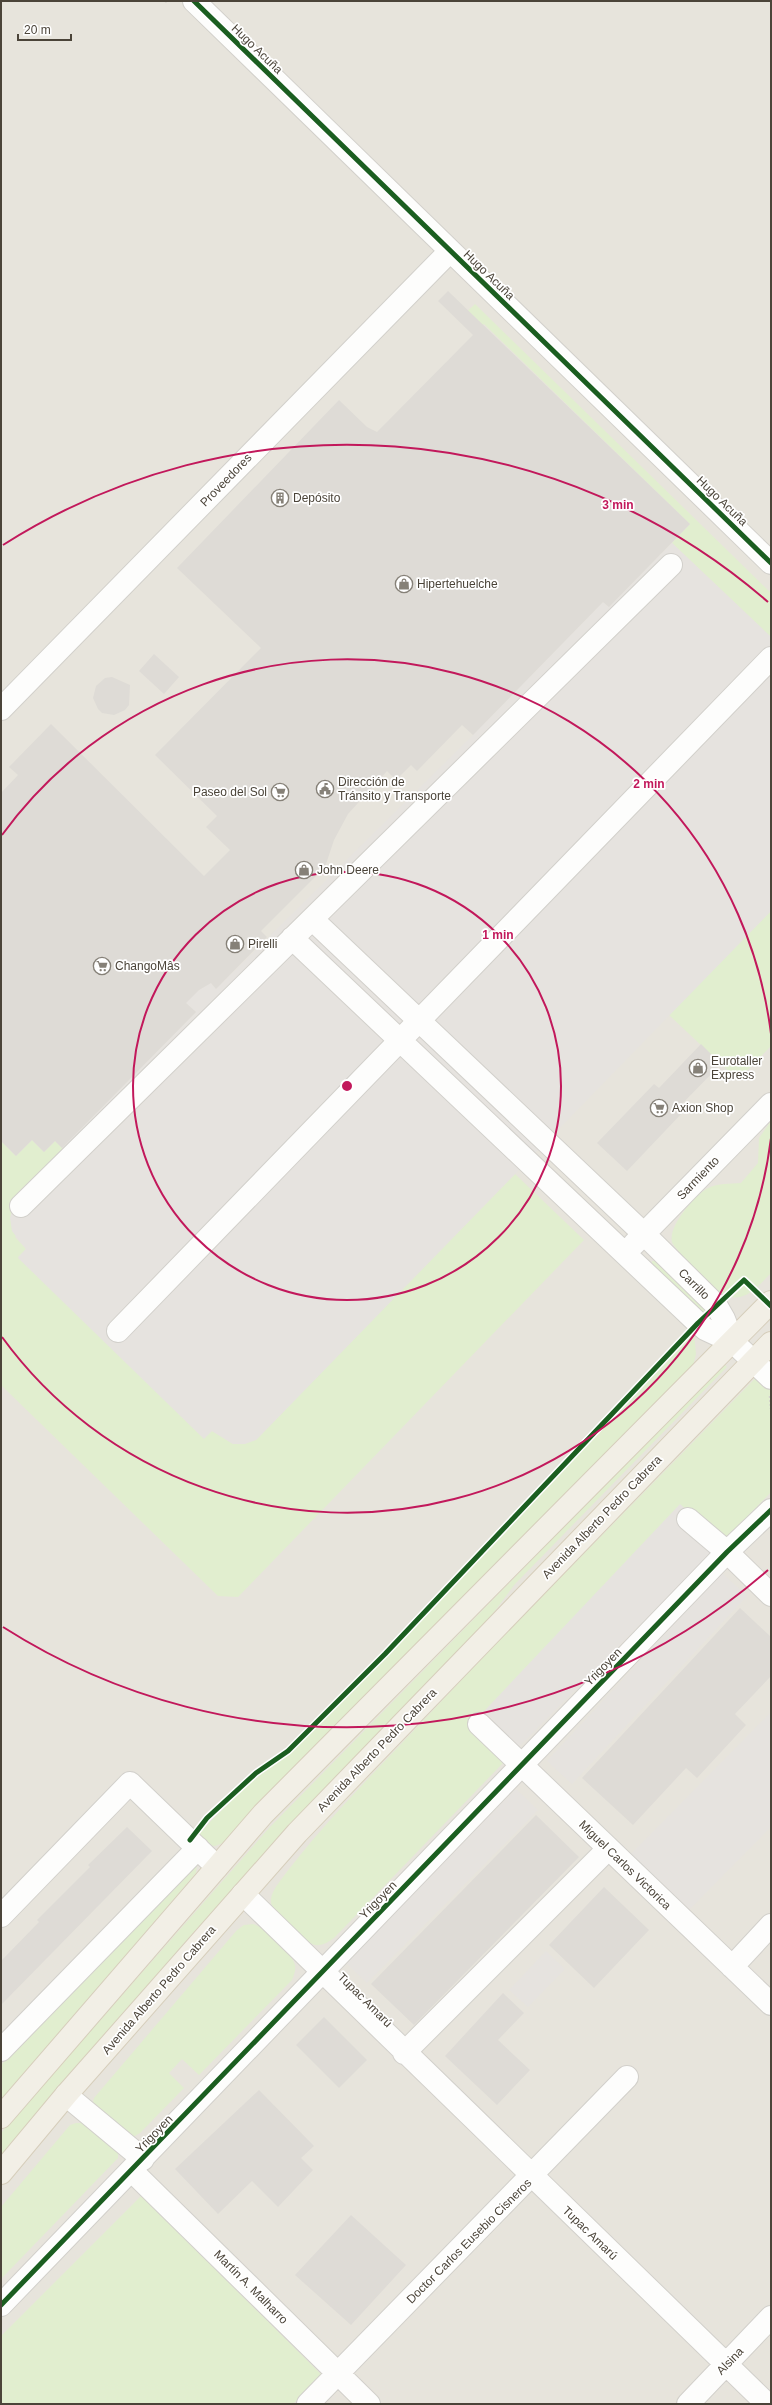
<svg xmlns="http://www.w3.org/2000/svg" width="772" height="2405" font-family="Helvetica,sans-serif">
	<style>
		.residential { fill: #e7e4dc }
		.green { fill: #e1eecf }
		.parking { fill: #e6e3df }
		.building { fill: #dedbd6 }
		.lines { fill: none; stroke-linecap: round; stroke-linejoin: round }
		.minor-casing { stroke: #d2d0cb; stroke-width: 24 }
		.major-casing { stroke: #d6cebb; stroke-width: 24 }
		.path { stroke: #d3d2cc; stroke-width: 2.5; stroke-dasharray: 2 2; stroke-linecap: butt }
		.minor { stroke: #fdfdfc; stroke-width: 22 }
		.major { stroke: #f2efe6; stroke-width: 22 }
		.cycleway-casing { stroke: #fff; stroke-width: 8 }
		.cycleway { stroke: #1b5e20; stroke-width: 5 }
		.ring { fill: none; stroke: #c2185b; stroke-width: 2 }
		.labels { text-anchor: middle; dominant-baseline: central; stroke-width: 3.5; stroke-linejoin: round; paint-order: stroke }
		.street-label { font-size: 12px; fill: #4b4439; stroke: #fff }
		.poi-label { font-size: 12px; fill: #4b4439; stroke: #fff; text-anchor: start }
		.centre { fill: #c2185b; stroke: #fff; stroke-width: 2 }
		.ring-label { font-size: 12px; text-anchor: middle; font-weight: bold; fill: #c2185b; stroke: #fff; stroke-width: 3.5; stroke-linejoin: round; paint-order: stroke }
	</style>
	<rect width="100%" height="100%" fill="#f4f2ee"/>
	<path class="residential" d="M1,1H771V2404H1Z"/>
	<path class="green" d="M475,304L771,593V637L672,543L690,524L484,324L473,334L458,320Z
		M771,911V1046L738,1080L669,1015Z
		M771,1121V1273C762,1282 753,1294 740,1297C735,1298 727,1297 722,1295C715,1291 674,1249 672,1242C668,1226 695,1195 708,1188C718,1183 730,1184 741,1183L758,1163L759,1138Z
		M32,1140L44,1152L55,1141L67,1152L15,1237L26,1249L18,1257L212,1431L233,1444L256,1440L515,1174L584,1240L238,1597L218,1596L1,1385V1141L16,1156Z
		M652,1261H659L712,1313L713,1320L707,1319L652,1266Z
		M694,1333L696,1354L693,1366L223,1843L215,1846L206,1845L197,1835L245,1787L292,1750L380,1662Z
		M771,1362V1492L731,1534L725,1538L717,1536L680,1505L504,1762L334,1938C328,1942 323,1946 315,1945C306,1943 273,1913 271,1903C270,1895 275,1888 280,1881C327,1818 384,1763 437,1706C547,1590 660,1477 771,1362Z
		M724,1364L727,1367L515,1584L473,1640L336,1778L192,1934L1,2156V2133L270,1827Z
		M197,1862L196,1873L1,2101V2065Z
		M253,1924C263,1926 293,1953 295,1965C296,1970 294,1975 292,1980L199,2075L182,2059L169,2073L184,2088L140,2133L133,2137L92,2106L94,2098L237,1930L244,1925Z
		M76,2123H84L118,2152V2158L1,2279V2207L70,2125Z
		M141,2196L322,2375L293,2404H1V2336Z"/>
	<path class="parking" d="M672,543L771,637V911L256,1440L245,1444H233L212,1431L204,1439L18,1258L26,1249L12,1231L10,1218L13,1207L67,1152L62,1148L196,1012L186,1003L199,990L211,983L216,989L473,735L603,602L609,607Z
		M680,1504L717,1536L725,1538L504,1762L469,1727Z
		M722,1573L747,1596L572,1784L547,1761Z
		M771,1712V1827L686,1913L629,1856Z
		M516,1789L538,1810L367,1983L345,1962Z
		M546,1951L565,1969L528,2007L509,1990Z"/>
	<path class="building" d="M448,291L690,524L609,607L603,602L473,735L462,725L417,771L411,765L396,780L387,771L348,814L334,840L325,867L261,931L267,937L216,989L211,983L199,990L186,1003L196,1012L62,1148L55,1141L44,1152L32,1140L16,1156L1,1141V793L18,775L9,767L51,724L204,876L230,850L206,827L217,816L155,755L261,648L177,568L339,400L367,427L377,432L473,335L438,301Z
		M154,654L179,677L164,694L139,671Z
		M112,677L130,685L129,705L125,710L114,715L102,713L98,709L93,698L96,686L105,678Z
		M701,1044L721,1064L679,1107L684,1111L627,1171L597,1143L654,1084L659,1088Z
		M740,1608L771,1637V1676L735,1714L746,1725L697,1778L686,1768L633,1825L582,1778Z
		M536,1815L579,1857L414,2025L371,1984Z
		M127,1827L152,1851L1,2005V1961L39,1922L37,1920L90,1867L88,1865Z
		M604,1887L649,1930L594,1988L549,1945Z
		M503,1993L524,2013L498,2040L530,2070L497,2105L445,2056Z
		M324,2017L367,2060L339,2088L296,2045Z
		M259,2090L314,2146L301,2158L313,2170L278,2207L252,2181L218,2214L175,2169Z
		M351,2215L406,2265L351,2325L295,2275Z"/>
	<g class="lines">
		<defs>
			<path id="minor" d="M194,1L771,563
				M1,709L450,251
				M312,919L644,1234L716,1305L724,1319L733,1342
				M292,938L698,1323L705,1329L733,1342L771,1378
				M21,1206L671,565
				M634,1244L771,1104
				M118,1331L771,658
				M688,1519L727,1552L771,1595
				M479,1724L771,2004
				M243,1894L767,2404
				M1,1916L130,1783L217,1867
				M732,1967L771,1925
				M1,2050L198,1848
				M404,2053L608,1849
				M66,2095L143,2159
				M132,2171L369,2404
				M1,2305L727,1552L771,1510
				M308,2404L627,2077
				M688,2404L771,2317"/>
			<path id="major" d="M1,2117L263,1814L771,1302
				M1,2173L66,2095L297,1833L771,1343"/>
		</defs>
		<use href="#minor" class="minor-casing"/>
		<use href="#major" class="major-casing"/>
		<path class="path" d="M165,1L167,2
			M770,1396L771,1409"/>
		<use href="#minor" class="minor"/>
		<use href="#major" class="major"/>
		<defs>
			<path id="cycleway" d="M194,1L771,563
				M190,1840L207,1818L256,1773L288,1751L385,1654L698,1323L744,1280L771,1306
				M1,2305L727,1552L771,1510"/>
		</defs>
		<use href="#cycleway" class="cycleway-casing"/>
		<use href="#cycleway" class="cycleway"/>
	</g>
	<g class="ring">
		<circle cx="347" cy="1086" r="214"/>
		<path d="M771 1138A427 427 0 0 1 2 1337M2 835A427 427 0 0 1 771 1034"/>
		<path d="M768 1570A641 641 0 0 1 3 1627M3 545A641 641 0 0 1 768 602"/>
	</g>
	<defs>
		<symbol id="building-ring" viewBox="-11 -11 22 22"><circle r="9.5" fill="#fff" stroke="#868178" stroke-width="1.5"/><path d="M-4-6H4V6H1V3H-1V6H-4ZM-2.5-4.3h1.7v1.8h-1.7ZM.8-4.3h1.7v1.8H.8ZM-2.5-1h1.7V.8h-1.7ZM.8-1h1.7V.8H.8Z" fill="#868178"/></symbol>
		<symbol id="shop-ring" viewBox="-11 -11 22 22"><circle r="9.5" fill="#fff" stroke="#868178" stroke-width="1.5"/><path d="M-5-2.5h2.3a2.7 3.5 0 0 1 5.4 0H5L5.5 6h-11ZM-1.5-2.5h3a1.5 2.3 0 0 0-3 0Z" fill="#868178"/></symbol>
		<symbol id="civic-ring" viewBox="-11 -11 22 22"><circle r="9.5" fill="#fff" stroke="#868178" stroke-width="1.5"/><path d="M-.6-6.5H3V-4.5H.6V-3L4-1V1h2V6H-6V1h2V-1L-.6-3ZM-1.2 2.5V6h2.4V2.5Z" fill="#868178"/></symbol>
		<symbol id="supermarket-ring" viewBox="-11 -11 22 22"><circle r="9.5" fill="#fff" stroke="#868178" stroke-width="1.5"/><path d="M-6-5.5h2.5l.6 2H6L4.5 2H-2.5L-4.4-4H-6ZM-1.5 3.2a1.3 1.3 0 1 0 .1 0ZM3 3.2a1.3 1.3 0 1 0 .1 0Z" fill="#868178"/></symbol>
	</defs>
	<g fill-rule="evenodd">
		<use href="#building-ring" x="270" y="488" width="20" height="20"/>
		<use href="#shop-ring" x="394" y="574" width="20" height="20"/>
		<use href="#civic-ring" x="315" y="779" width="20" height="20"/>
		<use href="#supermarket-ring" x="270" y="782" width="20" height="20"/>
		<use href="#shop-ring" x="294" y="860" width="20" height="20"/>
		<use href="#shop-ring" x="225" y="934" width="20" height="20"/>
		<use href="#supermarket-ring" x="92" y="956" width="20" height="20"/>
		<use href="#shop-ring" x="688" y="1058" width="20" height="20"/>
		<use href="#supermarket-ring" x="649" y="1098" width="20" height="20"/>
	</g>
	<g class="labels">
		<g class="street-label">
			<text transform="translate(257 49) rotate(44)">Hugo Acuña</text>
			<text transform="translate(489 275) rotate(44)">Hugo Acuña</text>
			<text transform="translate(226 480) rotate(-46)">Proveedores</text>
			<text transform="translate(722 501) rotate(44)">Hugo Acuña</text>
			<text transform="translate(698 1178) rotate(-46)">Sarmiento</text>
			<text transform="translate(694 1284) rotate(45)">Carrillo</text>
			<text transform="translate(602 1517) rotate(-46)">Avenida Alberto Pedro Cabrera</text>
			<text transform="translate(603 1667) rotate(-46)">Yrigoyen</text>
			<text transform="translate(377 1750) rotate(-46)">Avenida Alberto Pedro Cabrera</text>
			<text transform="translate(625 1865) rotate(44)">Miguel Carlos Victorica</text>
			<text transform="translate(378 1900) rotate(-46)">Yrigoyen</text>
			<text transform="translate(159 1990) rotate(-49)">Avenida Alberto Pedro Cabrera</text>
			<text transform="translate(365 2000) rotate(45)">Tupac Amarú</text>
			<text transform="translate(154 2134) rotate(-46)">Yrigoyen</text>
			<text transform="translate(590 2233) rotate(44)">Tupac Amarú</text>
			<text transform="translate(469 2241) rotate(-45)">Doctor Carlos Eusebio Cisneros</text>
			<text transform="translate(251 2287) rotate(45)">Martín A. Malharro</text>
			<text transform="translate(730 2361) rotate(-46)">Alsina</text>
		</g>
		<g class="poi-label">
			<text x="293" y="498">Depósito</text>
			<text x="417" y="584">Hipertehuelche</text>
			<text x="338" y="782">Dirección de<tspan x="338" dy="14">Tránsito y Transporte</tspan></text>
			<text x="267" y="792" text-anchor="end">Paseo del Sol</text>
			<text x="317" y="870">John Deere</text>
			<text x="248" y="944">Pirelli</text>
			<text x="115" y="966">ChangoMâs</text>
			<text x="711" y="1061">Eurotaller<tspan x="711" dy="14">Express</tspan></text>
			<text x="672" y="1108">Axion Shop</text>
		</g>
	</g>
	<circle cx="347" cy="1086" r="6" class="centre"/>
	<g class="ring-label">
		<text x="618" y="509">3 min</text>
		<text x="649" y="788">2 min</text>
		<text x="498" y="939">1 min</text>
	</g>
	<rect width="772" height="2405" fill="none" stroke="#4b4439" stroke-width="4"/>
	<path d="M18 34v6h53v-6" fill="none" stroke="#4b4439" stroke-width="2"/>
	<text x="24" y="34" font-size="12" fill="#4b4439" stroke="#ffffff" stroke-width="3" paint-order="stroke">20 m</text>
</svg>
